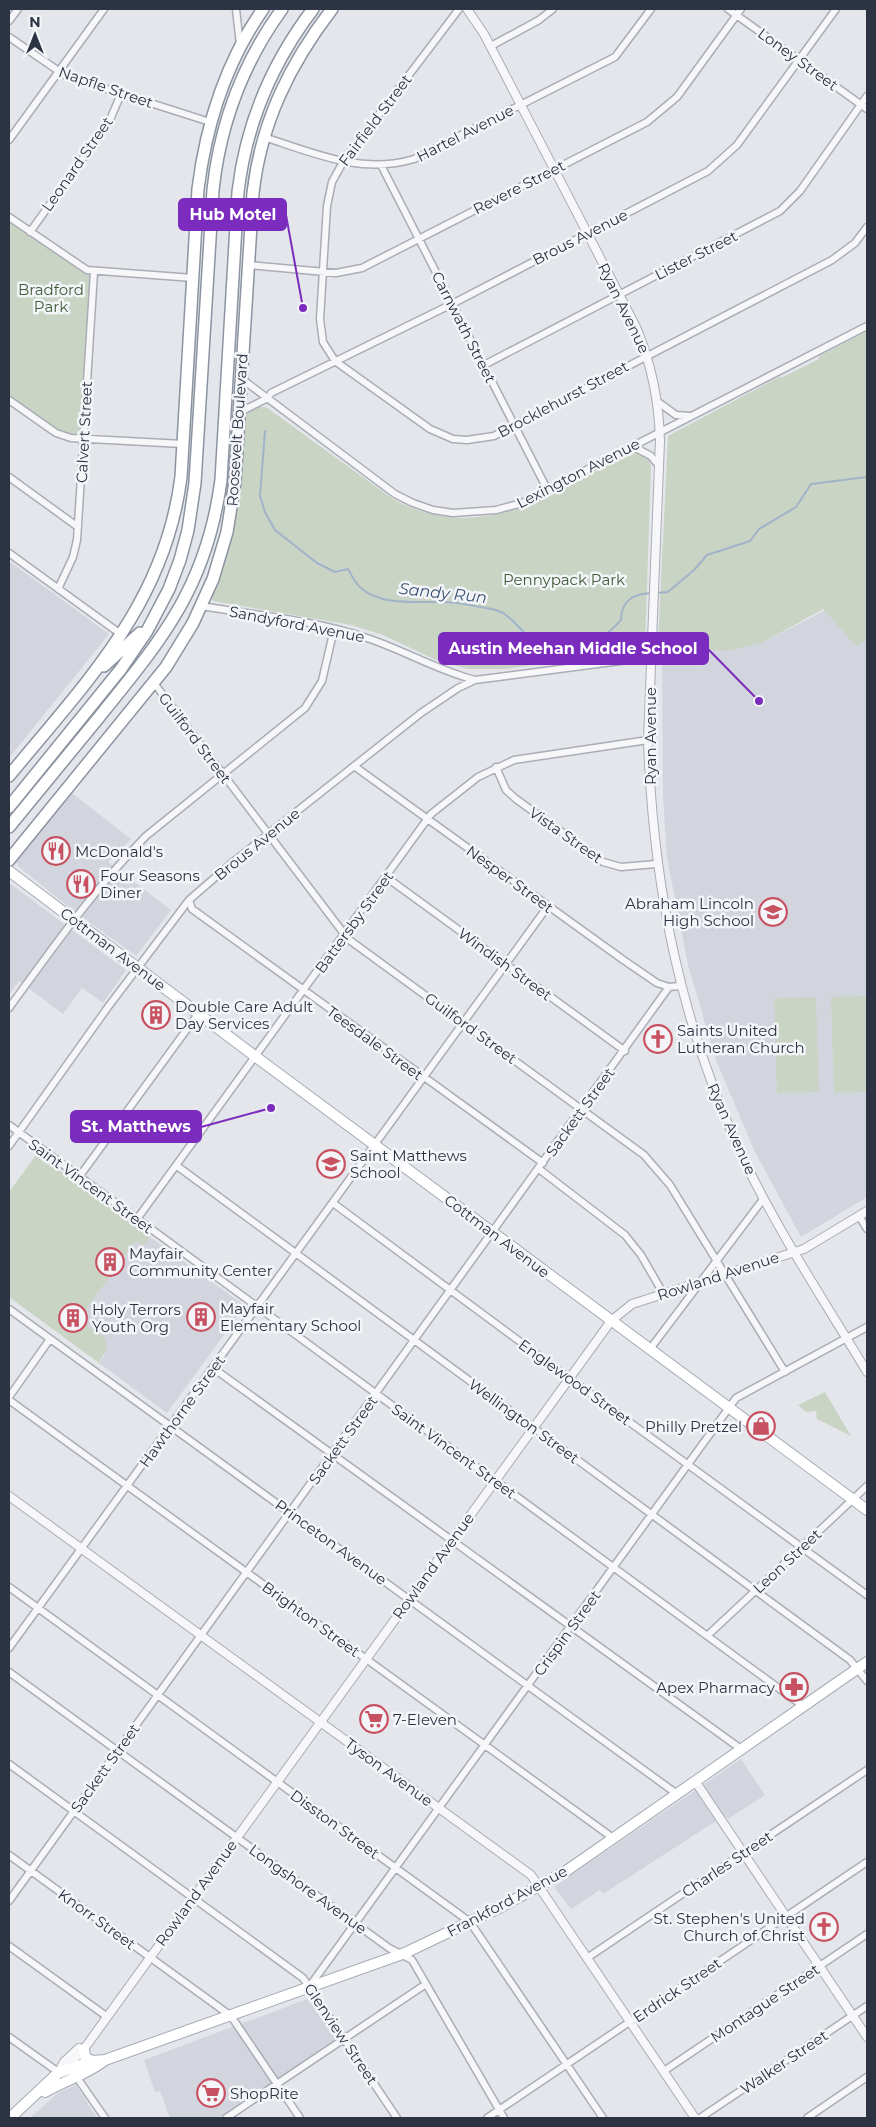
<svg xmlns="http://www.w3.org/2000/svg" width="876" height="2127" font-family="Montserrat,sans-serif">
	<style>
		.built { fill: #d2d5dd }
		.green { fill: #c9d4c5 }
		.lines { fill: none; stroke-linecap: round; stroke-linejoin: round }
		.stream { stroke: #a1b3c8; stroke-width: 2 }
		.minor-casing { stroke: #a9adb5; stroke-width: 9 }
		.tertiary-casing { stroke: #a9adb5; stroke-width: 10 }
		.primary-casing { stroke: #a4abb6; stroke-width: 12 }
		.trunk-casing { stroke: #8c94a1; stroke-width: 14 }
		.minor { stroke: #f7f7f9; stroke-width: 6 }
		.tertiary { stroke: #f7f7f9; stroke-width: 8 }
		.primary { stroke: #fff; stroke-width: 10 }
		.trunk { stroke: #fff; stroke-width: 11 }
		.labels { text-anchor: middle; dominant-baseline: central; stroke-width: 5; stroke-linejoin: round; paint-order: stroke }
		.street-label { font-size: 15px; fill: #2c3443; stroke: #f4f5f8 }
		.park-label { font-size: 15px; fill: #405d3a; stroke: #f4f5f8 }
		.poi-label { font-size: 15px; fill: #2c3443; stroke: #f4f5f8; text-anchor: start }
		.water-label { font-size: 16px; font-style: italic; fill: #385274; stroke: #f4f5f8 }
		.leader { fill: none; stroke: #7b2cbf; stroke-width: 2 }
		.callout-dot { fill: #7b2cbf; stroke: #f4f5f8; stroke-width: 2 }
		.callout { fill: #7b2cbf; stroke: #7b2cbf; stroke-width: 2 }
		.callout-label { font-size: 16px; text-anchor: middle; font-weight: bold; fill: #fff }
	</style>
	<rect width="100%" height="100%" fill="#e4e6eb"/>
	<path class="built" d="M9,561L109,634L9,758Z
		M867,594V1197L801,1237L754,1150L716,1060L688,965L667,858L663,796L662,647L690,643L764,642L833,606Z
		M72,793L131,839L108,862L171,910L136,956L70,908L18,866L16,860Z
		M9,883L126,970L103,1003L82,988L63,1014L19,981L9,995Z
		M150,1237L245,1306L167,1413L99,1363L105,1355L79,1319L136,1241L143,1246Z
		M741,1759L765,1795L728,1819L725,1816L713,1823L603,1894L600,1890L571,1909L554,1887Z
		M310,1998L338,2038L218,2118H170L160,2091L155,2092L144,2060Z
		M76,2085L97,2118H30L58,2093Z"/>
	<path class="green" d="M9,217L94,272L85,439L56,433L9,400Z
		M867,331V640L856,646L823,609L764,642L728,651L712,650L690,644L660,646L658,644L668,436L781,376V378L819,359V356Z
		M259,407H266L393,499C482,547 552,493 631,453C641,451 649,456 651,466L645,647L642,650L504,669H468L436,660L383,635L351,625L213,601L211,594L244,415Z
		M867,996V1092L834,1093L831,997Z
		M816,997L819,1092L777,1093L774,998Z
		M37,1154L150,1237L143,1246L136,1241L79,1319L105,1339L107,1348L99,1363L9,1297V1192Z
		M825,1392L851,1436L817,1419L816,1411L806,1412L798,1405Z"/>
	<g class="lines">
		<path class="stream" d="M265,431L260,496L265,512L275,530L317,563L335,572L348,569C352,576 355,583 361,588C384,609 430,599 458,603C470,605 484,607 496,610C516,616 525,643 548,647C556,649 593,642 601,638C608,634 615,626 621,620C621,600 635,593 653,593
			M657,593L668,592L694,570L707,555L750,541L759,529L796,507L811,484L867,477"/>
		<defs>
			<path id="minor" d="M236,9L240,45
				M459,9L343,162L332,182L327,206L320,319L323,342L335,361L430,429L453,439L467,440L494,436L832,260L855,243L867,227
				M728,9L867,109
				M9,21L18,9
				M9,37L66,76L210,122
				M491,46L539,20L553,9
				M264,137C313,153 362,175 414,159L615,57L651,9
				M9,140L104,9
				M381,165L547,489
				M9,217L87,270L193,278
				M30,232L109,122L121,94
				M248,265L336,273L362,268L647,122L677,97L741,9
				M484,365L780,211L800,191L867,96
				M242,379L395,494L413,503L433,510L453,513L496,510L522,503L867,326
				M9,400L56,433L71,438L183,444
				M658,402L676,415L690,416
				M240,412L268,398L271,393L452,304L708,171L737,145L836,9
				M632,446L651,456L659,466
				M9,477L78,527
				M9,553L122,635
				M58,589L73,557L77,540L94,272
				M202,606C253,615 314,620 364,637C402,649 436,670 475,680
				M154,683L348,939L644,1155L670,1185L785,1372
				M354,766L622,959L657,983L669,987
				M496,767L506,790L516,799L603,862L621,867L656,864
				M386,877L625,1051
				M189,900L192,909L543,1163
				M9,1008C52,949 94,889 146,836L305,708L322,681L334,629
				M9,1125L803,1706
				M9,1146L108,1007L189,900L233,862L421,713L458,688L475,680L651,657
				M177,1166L850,1660L867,1681
				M539,1169L625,1235L641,1255L663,1293
				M79,1177L198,1014
				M333,1203L569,1378L867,1595
				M859,1216L867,1229
				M137,1219L431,814L478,777L514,760L648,740
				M9,1309L677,1794
				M650,1349L764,1198
				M213,1368L741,1749
				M9,1397L50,1339
				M9,1400L613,1838
				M9,1587L470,1922L603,2118
				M707,1636L867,1486
				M9,1648L548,906
				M9,1672L389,1948L412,1960L504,2118
				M9,1764L303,1978L397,2118
				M9,1855L231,2016L300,2118
				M9,1901L669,987L680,986
				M9,1946L106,2016
				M587,1958L867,1770
				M309,1987L736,1398L867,1327
				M9,2037L61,2074
				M664,2071L867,1934
				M77,2073L80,2082L105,2118
				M226,2118L426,1984
				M487,2118L867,1862
				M700,2118L867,2006
				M807,2118L867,2077"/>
			<path id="tertiary" d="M467,9L484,34L636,327C652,365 659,400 660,441L648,740C653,887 681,1026 744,1160C779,1233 825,1302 867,1372
				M9,1496L531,1875L695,2118
				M695,1781L867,2037
				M64,2069L84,2049L611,1321L632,1304L804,1249L867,1211
				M59,2071L64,2062L79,2048"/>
			<path id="primary" d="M9,871L256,1057L867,1510
				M84,2049L85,2057L92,2061
				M45,2092C64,2081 88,2074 105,2060
				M10,2118L58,2073L92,2061L105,2060L405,1953L501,1907L566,1871L867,1662"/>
			<path id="trunk" d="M104,666L140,633
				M9,776C86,682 165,604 181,477L198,189C206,125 226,62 263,9
				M9,807L121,669L147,631L169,589L180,560L188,530L195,483L213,190C220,124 243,63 282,9
				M9,827C39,790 70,753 100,716C164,637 207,585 221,480L238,192C246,123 272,63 313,9
				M9,860L166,667L193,623L213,579L227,532L235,482L253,193C261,123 289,65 332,9"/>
		</defs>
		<use href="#minor" class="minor-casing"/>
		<use href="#tertiary" class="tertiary-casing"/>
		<use href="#primary" class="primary-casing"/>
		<use href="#trunk" class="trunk-casing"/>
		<use href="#minor" class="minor"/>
		<use href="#tertiary" class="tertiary"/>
		<use href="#primary" class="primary"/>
		<use href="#trunk" class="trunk"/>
	</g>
	<defs>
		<symbol id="restaurant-ring" viewBox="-11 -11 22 22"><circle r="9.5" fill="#f4f5f8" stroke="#c75160" stroke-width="1.5"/><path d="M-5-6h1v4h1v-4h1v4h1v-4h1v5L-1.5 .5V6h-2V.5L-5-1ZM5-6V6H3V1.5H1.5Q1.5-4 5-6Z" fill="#c75160"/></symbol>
		<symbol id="school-ring" viewBox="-11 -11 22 22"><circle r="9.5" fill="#f4f5f8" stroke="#c75160" stroke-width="1.5"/><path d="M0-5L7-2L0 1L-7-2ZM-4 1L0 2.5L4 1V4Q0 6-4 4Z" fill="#c75160"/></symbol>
		<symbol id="building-ring" viewBox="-11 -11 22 22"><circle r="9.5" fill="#f4f5f8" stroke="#c75160" stroke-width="1.5"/><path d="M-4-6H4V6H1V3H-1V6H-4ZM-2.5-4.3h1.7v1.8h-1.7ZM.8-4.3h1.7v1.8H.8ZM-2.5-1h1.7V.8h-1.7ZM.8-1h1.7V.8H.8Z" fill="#c75160"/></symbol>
		<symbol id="church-ring" viewBox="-11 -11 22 22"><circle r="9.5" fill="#f4f5f8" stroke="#c75160" stroke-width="1.5"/><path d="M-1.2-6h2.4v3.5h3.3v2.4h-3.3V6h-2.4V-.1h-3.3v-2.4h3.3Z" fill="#c75160"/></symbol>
		<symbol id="shop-ring" viewBox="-11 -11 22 22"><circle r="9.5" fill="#f4f5f8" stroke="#c75160" stroke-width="1.5"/><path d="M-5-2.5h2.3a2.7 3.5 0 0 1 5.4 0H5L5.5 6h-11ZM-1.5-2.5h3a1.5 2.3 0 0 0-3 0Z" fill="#c75160"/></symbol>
		<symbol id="pharmacy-ring" viewBox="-11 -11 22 22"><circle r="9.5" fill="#f4f5f8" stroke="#c75160" stroke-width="1.5"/><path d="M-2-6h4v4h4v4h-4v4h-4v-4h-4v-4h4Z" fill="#c75160"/></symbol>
		<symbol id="supermarket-ring" viewBox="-11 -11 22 22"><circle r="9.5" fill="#f4f5f8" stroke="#c75160" stroke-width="1.5"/><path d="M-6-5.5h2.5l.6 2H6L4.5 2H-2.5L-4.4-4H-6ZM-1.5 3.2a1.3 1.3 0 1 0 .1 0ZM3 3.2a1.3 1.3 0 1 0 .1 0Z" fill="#c75160"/></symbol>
	</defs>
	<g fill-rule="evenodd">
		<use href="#restaurant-ring" x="40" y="835" width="32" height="32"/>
		<use href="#restaurant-ring" x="65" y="868" width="32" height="32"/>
		<use href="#school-ring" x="757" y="896" width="32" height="32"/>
		<use href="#building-ring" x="140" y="999" width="32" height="32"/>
		<use href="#church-ring" x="642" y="1023" width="32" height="32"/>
		<use href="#school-ring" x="315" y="1148" width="32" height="32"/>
		<use href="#building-ring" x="94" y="1246" width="32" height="32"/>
		<use href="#building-ring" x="185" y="1301" width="32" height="32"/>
		<use href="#building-ring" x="57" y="1302" width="32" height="32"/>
		<use href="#shop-ring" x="745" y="1410" width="32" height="32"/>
		<use href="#pharmacy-ring" x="778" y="1671" width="32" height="32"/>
		<use href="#supermarket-ring" x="358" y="1703" width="32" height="32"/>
		<use href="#church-ring" x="808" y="1911" width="32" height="32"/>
		<use href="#supermarket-ring" x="195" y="2077" width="32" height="32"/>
	</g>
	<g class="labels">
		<g class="street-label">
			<text transform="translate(798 59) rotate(36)">Loney Street</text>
			<text transform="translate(106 87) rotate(19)">Napfle Street</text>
			<text transform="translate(375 120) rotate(-53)">Fairfield Street</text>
			<text transform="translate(465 133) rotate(-27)">Hartel Avenue</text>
			<text transform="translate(77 164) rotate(-55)">Leonard Street</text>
			<text transform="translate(519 187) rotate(-27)">Revere Street</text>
			<text transform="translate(580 237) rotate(-27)">Brous Avenue</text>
			<text transform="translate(696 255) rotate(-27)">Lister Street</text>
			<text transform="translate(624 308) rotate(64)">Ryan Avenue</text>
			<text transform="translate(464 327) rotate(63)">Carnwath Street</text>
			<text transform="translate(563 399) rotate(-28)">Brocklehurst Street</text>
			<text transform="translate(237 430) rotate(-86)">Roosevelt Boulevard</text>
			<text transform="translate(84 432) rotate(-87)">Calvert Street</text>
			<text transform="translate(578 473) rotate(-27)">Lexington Avenue</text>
			<text transform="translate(297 624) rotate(11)">Sandyford Avenue</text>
			<text transform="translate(650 736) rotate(-90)">Ryan Avenue</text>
			<text transform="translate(195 738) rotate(53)">Guilford Street</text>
			<text transform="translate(566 835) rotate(35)">Vista Street</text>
			<text transform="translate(257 844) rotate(-39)">Brous Avenue</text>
			<text transform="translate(510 879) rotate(36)">Nesper Street</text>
			<text transform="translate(354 922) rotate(-54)">Battersby Street</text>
			<text transform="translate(113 949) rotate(37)">Cottman Avenue</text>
			<text transform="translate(505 964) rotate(36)">Windish Street</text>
			<text transform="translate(471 1028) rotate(36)">Guilford Street</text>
			<text transform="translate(375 1043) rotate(36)">Teesdale Street</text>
			<text transform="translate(580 1112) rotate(-54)">Sackett Street</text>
			<text transform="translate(732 1129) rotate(66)">Ryan Avenue</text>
			<text transform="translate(91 1186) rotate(36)">Saint Vincent Street</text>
			<text transform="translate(497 1236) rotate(37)">Cottman Avenue</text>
			<text transform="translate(718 1276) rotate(-18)">Rowland Avenue</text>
			<text transform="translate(575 1382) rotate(36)">Englewood Street</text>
			<text transform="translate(182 1411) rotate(-54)">Hawthorne Street</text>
			<text transform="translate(524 1421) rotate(36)">Wellington Street</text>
			<text transform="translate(343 1440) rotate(-54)">Sackett Street</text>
			<text transform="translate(454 1451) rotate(36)">Saint Vincent Street</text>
			<text transform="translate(331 1542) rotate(36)">Princeton Avenue</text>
			<text transform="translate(787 1561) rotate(-43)">Leon Street</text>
			<text transform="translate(433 1566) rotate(-54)">Rowland Avenue</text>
			<text transform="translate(311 1619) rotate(36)">Brighton Street</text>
			<text transform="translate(567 1633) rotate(-54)">Crispin Street</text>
			<text transform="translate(105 1768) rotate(-54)">Sackett Street</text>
			<text transform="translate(389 1772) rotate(36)">Tyson Avenue</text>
			<text transform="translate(335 1824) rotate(36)">Disston Street</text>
			<text transform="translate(727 1864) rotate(-34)">Charles Street</text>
			<text transform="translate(308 1889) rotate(36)">Longshore Avenue</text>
			<text transform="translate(196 1893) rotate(-54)">Rowland Avenue</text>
			<text transform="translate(507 1901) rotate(-28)">Frankford Avenue</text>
			<text transform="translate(97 1919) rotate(36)">Knorr Street</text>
			<text transform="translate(677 1990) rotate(-34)">Erdrick Street</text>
			<text transform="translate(765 2003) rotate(-34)">Montague Street</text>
			<text transform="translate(341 2034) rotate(56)">Glenview Street</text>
			<text transform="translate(784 2062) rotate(-34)">Walker Street</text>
		</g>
		<g class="park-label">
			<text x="51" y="289">Bradford<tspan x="51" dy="17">Park</tspan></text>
			<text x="564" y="579">Pennypack Park</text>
		</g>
		<g class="poi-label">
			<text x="75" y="851">McDonald's</text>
			<text x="100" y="875">Four Seasons<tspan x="100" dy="17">Diner</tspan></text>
			<text x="754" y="903" text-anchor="end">Abraham Lincoln<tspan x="754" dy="17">High School</tspan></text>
			<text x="175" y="1006">Double Care Adult<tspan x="175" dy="17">Day Services</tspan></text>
			<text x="677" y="1030">Saints United<tspan x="677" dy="17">Lutheran Church</tspan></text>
			<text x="350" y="1155">Saint Matthews<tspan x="350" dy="17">School</tspan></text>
			<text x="129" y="1253">Mayfair<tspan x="129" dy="17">Community Center</tspan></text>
			<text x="220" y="1308">Mayfair<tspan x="220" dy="17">Elementary School</tspan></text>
			<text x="92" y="1309">Holy Terrors<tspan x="92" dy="17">Youth Org</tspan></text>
			<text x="742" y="1426" text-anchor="end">Philly Pretzel</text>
			<text x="775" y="1687" text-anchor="end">Apex Pharmacy</text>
			<text x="393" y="1719">7-Eleven</text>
			<text x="805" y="1918" text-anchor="end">St. Stephen's United<tspan x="805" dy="17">Church of Christ</tspan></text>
			<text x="230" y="2093">ShopRite</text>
		</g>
		<g class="water-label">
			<text transform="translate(443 593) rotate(6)">Sandy Run</text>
		</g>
	</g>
	<path class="leader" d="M303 308L286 215M759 701L708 649M271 1108L201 1127"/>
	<g class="callout-dot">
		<circle cx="303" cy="308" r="5"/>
		<circle cx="759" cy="701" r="5"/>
		<circle cx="271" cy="1108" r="5"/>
	</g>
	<g class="callout">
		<rect x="179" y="199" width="107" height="31" rx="5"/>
		<rect x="439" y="633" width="269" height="31" rx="5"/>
		<rect x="71" y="1111" width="130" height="31" rx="5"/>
	</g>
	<g class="callout-label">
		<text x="233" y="220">Hub Motel</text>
		<text x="573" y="654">Austin Meehan Middle School</text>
		<text x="136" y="1132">St. Matthews</text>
	</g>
	<rect width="876" height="2127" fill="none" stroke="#2c3443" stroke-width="20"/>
	<g transform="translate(35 35)" stroke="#f4f5f8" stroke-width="4" paint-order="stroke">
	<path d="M0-4L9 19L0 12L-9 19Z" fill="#2c3443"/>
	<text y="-8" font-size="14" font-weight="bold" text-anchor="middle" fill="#2c3443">N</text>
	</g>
</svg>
